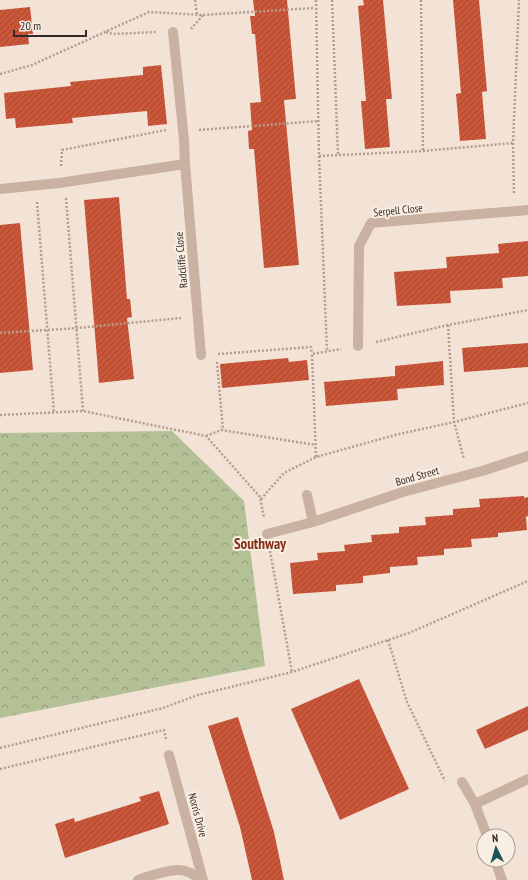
<svg xmlns="http://www.w3.org/2000/svg" width="528" height="880" font-family="'PT Sans Narrow',sans-serif">
	<style>
		.park { fill: url(#park-crowns) }
		.building { fill: url(#building-hatch) }
		.lines { fill: none; stroke-linecap: round; stroke-linejoin: round }
		.path { stroke: #b59c8c; stroke-width: 2.5; stroke-dasharray: 2 2; stroke-linecap: butt }
		.minor { stroke: #cab2a2; stroke-width: 10 }
		.labels { text-anchor: middle; dominant-baseline: central; stroke-width: 4; stroke-linejoin: round; paint-order: stroke }
		.street-label { font-size: 11px; fill: #342925; stroke: #f9eee2 }
		.district-label { font-size: 15px; font-weight: bold; fill: #862f1b; stroke: #f9eee2 }
	</style>
	<defs>
		<pattern id="park-crowns" width="20" height="18" patternUnits="userSpaceOnUse"><rect width="20" height="18" fill="#b4c196"/><path d="M2 6a3 3 0 1 1 6 0M12 15a3 3 0 1 1 6 0" fill="none" stroke="#939d7a"/></pattern>
		<pattern id="building-hatch" width="6" height="6" patternUnits="userSpaceOnUse"><rect width="6" height="6" fill="#cb573a"/><path d="M-1 1l2-2M0 6l6-6M5 7l2-2" fill="none" stroke="#a64831"/></pattern>
	</defs>
	<rect width="100%" height="100%" fill="#f2e3d6"/>
	<path class="park" d="M172,431L244,501L265,666L0,718V433Z"/>
	<path class="building" d="M253,0H287L296,99L284,100L299,265L264,268L254,149H249L248,131L252,130L250,103L261,102L255,34H252L250,16H255Z
		M363,0H383L392,99H386L390,147L365,149L361,101H366L358,6L364,5Z
		M453,0H479L487,91L482,92L486,139L460,141L456,94L461,93Z
		M30,7L33,34H28L29,44L0,47V10Z
		M161,65L167,124L148,126L147,111L72,118L73,123L16,128L15,118L6,119L4,93L71,86L70,82L143,75V67Z
		M119,197L127,299H130L132,317L127,318L134,379L99,383L84,200Z
		M20,223L33,370L0,373V225Z
		M528,241V276L502,278L503,288L450,291L451,303L397,306L394,272L447,268L446,257L499,253L498,244Z
		M528,343V367L464,372L462,348Z
		M288,358L289,362L307,360L309,380L222,388L220,364Z
		M443,361L444,385L397,389L398,400L326,406L324,382L395,376V366Z
		M524,496V498L528,497V516L526,517L527,530L498,533V537L471,539L472,547L444,549V555L417,557L418,565L390,567V573L363,576V583L336,585V591L293,594L290,563L318,560L317,553L345,551L344,545L372,542L371,535L399,533V527L426,525L425,517L453,515V509L480,507L479,499Z
		M359,679L409,789L340,820L291,709Z
		M528,706V730L485,749L476,730Z
		M238,717L274,832L284,880H252L240,827L208,726Z
		M159,791L169,824L65,858L55,824L74,818L75,822L141,801L139,797Z"/>
	<g class="lines">
		<path class="path" d="M195,0L197,15
			M316,0L319,156L327,351
			M332,0L338,154
			M421,0L423,151
			M191,29L203,15
			M106,32L113,34L156,32
			M0,74L32,65L149,12L203,15L315,8
			M199,130L319,121
			M319,156L423,151L513,143
			M61,166L62,150L166,130
			M514,193L513,143L519,0
			M66,198L83,411
			M37,202L54,413
			M448,325L454,422L464,459
			M0,333L78,328L181,318
			M376,342L448,325L528,310
			M218,354L311,347L312,354
			M217,362L223,430
			M0,415L83,411L206,436L260,497L264,518
			M206,436L221,430L316,445
			M316,457L312,354L341,349
			M261,499L284,473L316,457L395,435L454,422L528,403
			M270,551L292,672
			M388,640L407,702L445,781
			M0,748L163,708L198,695L292,672L409,633L528,581
			M0,769L164,730L166,739"/>
		<path class="minor" d="M173,32L184,140L185,164L201,355
			M0,189L59,183L185,164
			M358,346L359,246L371,223L528,210
			M307,495L313,522
			M267,534L313,522L403,492L482,471L528,456
			M169,755L203,880
			M462,782L475,804L487,836
			M475,804L528,779
			M495,860L502,880
			M138,880C157,874 184,861 199,880"/>
	</g>
	<g class="labels">
		<g class="street-label">
			<text transform="translate(398 210) rotate(-6)">Serpell Close</text>
			<text transform="translate(181 260) rotate(-95)">Radcliffe Close</text>
			<text transform="translate(417 476) rotate(-16)">Bond Street</text>
			<text transform="translate(198 815) rotate(75)">Norris Drive</text>
		</g>
		<g class="district-label">
			<text x="260" y="543">Southway</text>
		</g>
	</g>
	<g transform="translate(496 848) rotate(355)"><circle r="19" fill="#f9eee2" stroke="#aa9f96"/>
	<path d="M0-3L7 15L0 10L-7 15Z" fill="#195557"/>
	<text y="-6" font-size="11" font-weight="bold" text-anchor="middle" fill="#342925">N</text>
	</g>
	<path d="M14 30v6h72v-6" fill="none" stroke="#342925" stroke-width="2"/>
	<text x="20" y="30" font-size="12" fill="#342925" stroke="#f9eee2" stroke-width="3" paint-order="stroke">20 m</text>
</svg>
